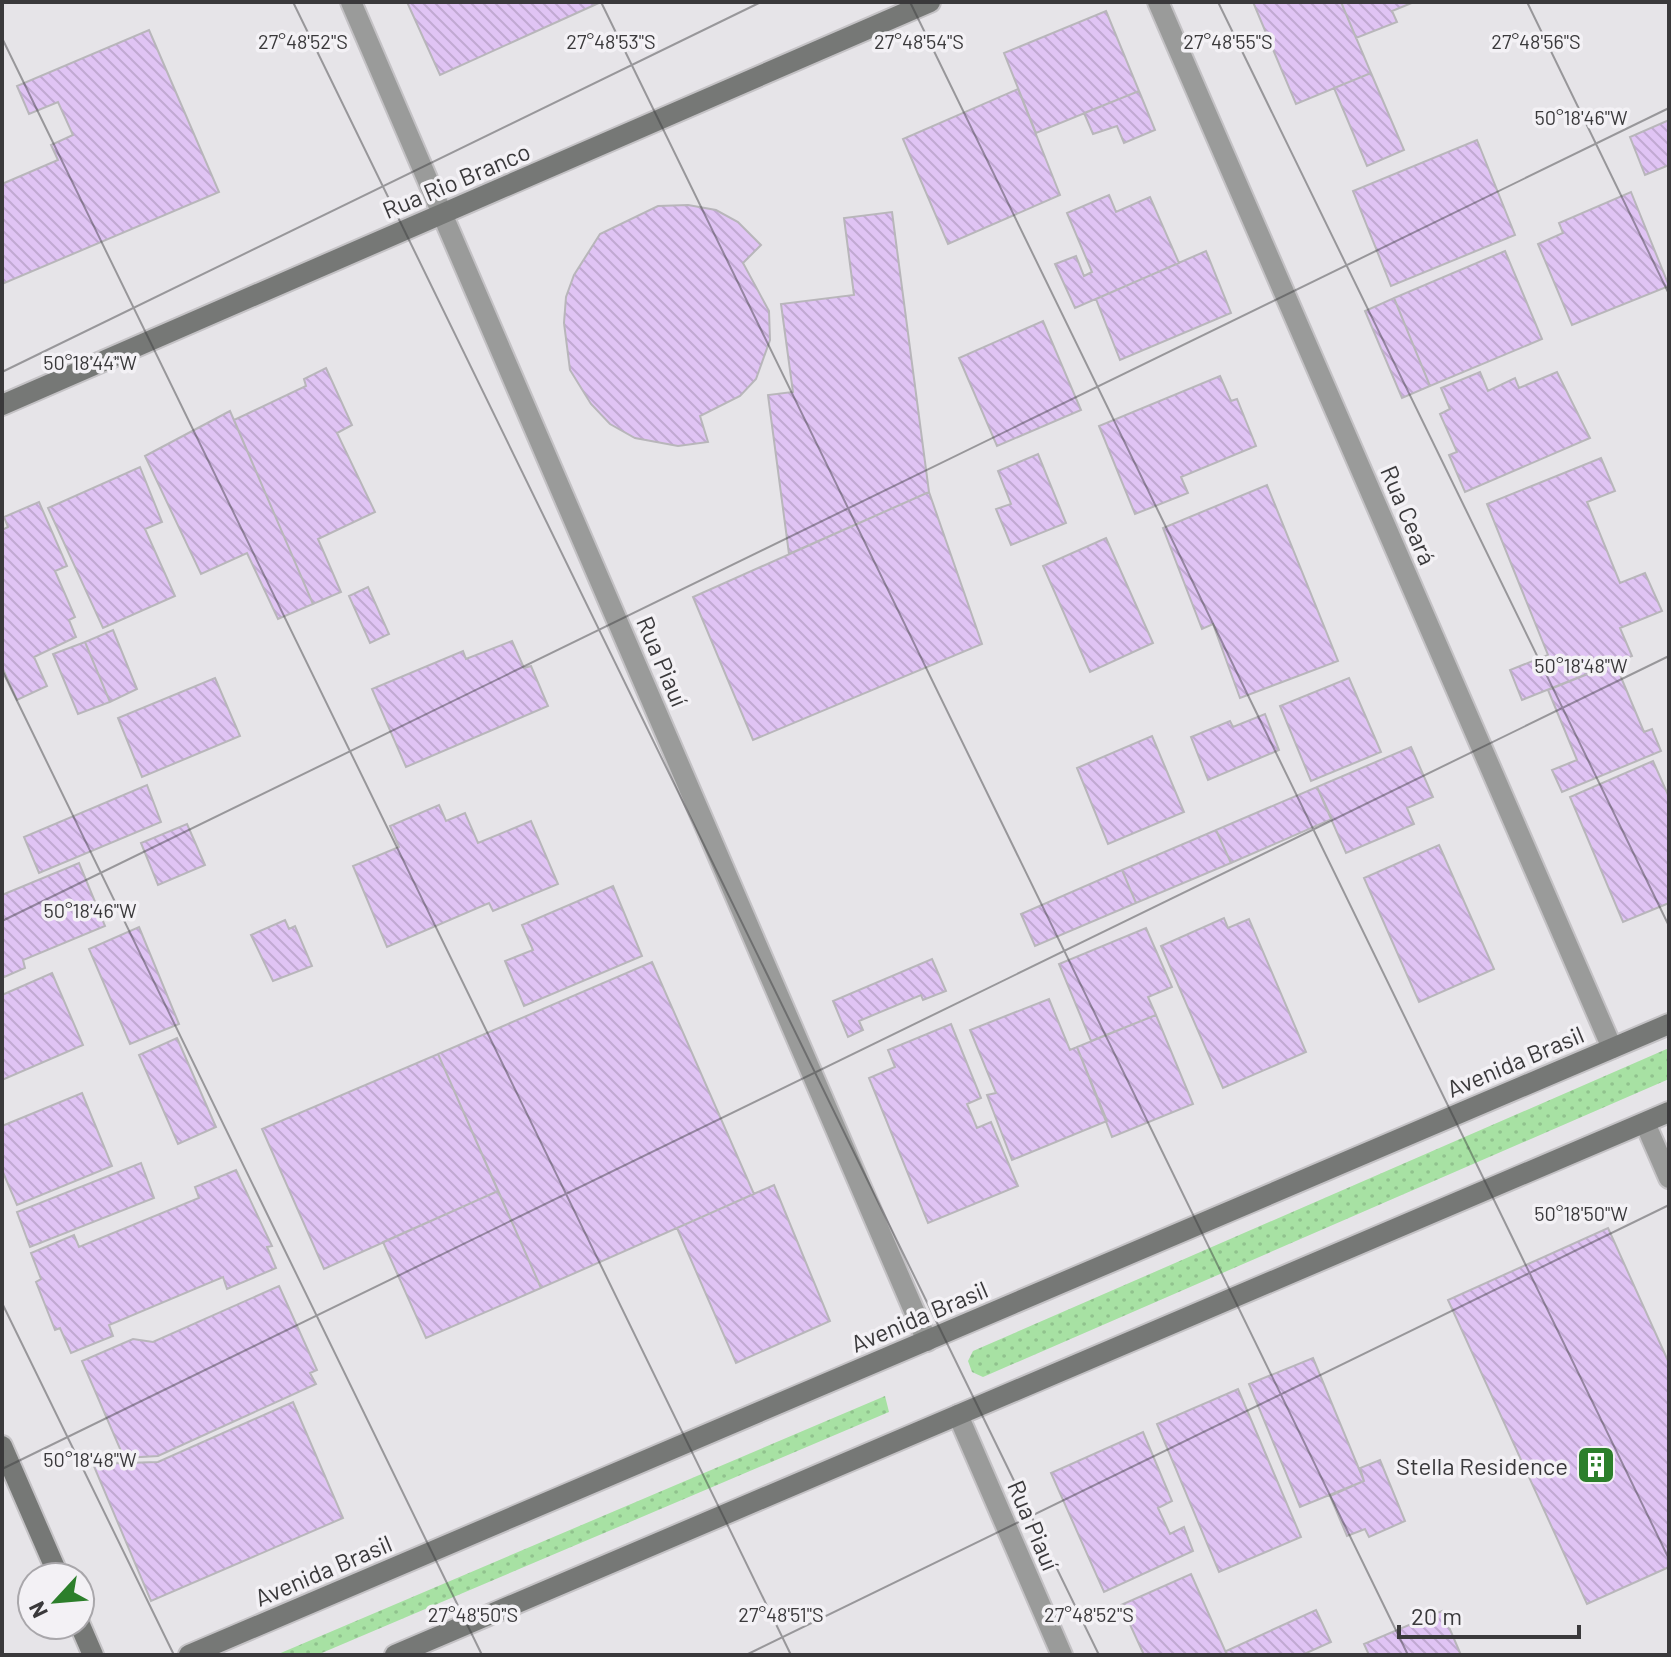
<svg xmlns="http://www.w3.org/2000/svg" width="1671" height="1657" font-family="Barlow,sans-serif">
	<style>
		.grass { fill: url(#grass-dots) }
		.building { fill: url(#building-back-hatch); stroke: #b8b6ba; stroke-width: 2 }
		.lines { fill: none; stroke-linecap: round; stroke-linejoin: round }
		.street-casing { stroke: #c4c2c5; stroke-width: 24 }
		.secondary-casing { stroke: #c4c2c5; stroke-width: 24 }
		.street { stroke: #9a9b9a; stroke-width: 20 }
		.secondary { stroke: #767876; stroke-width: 20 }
		.ticks { fill: none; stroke: #3a393b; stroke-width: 2; stroke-opacity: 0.45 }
		.labels { text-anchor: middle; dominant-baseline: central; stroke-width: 7; stroke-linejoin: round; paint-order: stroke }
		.street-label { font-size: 24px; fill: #3a393b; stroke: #f3f1f5 }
		.poi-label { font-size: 24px; fill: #3a393b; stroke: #f3f1f5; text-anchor: end }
		.ticks-label { font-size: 20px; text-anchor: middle; fill: #3a393b; stroke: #f3f1f5; stroke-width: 7; stroke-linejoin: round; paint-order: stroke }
	</style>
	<defs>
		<pattern id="grass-dots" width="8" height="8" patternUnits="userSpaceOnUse" patternTransform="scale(2)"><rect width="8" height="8" fill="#a7e1a3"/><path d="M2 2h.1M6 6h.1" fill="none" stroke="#90c28d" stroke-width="1.8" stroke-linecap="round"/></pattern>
		<pattern id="building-back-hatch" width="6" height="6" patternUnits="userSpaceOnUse" patternTransform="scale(2)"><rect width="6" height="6" fill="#e0c4f4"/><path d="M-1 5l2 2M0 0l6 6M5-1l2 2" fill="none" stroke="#c1a9d2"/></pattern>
	</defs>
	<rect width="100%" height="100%" fill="#e6e4e8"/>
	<path class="grass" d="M1669,1048V1079L983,1377L972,1372L968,1361L973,1351Z
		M885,1396L889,1412L317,1655H276Z"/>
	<path class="building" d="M407,2H601L440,75Z
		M1253,2H1341L1371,73L1296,104Z
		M1341,2H1414L1392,11L1397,22L1356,38Z
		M1106,11L1139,91L1036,133L1004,53Z
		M149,30L219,192L2,284V184L58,160L51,145L73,135L58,102L29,114L17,86Z
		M1371,73L1404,150L1367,166L1334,88Z
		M1018,89L1060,195L948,244L903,139Z
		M1139,91L1155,130L1124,143L1117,126L1093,134L1084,113Z
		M1669,120V165L1645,175L1630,137Z
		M1477,140L1515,235L1391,286L1353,191Z
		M1631,192L1669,286L1572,325L1538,244L1563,233L1559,223Z
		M1109,195L1116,212L1150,197L1179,263L1075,308L1055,264L1076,256L1084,276L1092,272L1067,213Z
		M688,205L716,210L738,222L761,245L743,263L769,311L770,340L756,379L740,396L700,416L708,442L678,446L635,438L610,424L591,404L570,370L564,323L566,297L574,275L600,234L658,206Z
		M892,212L929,492L789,554L768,395L793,392L781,304L854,295L844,218Z
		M1206,251L1231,313L1120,360L1096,299Z
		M1505,251L1542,339L1430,386L1394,298Z
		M1394,298L1430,386L1402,398L1365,311Z
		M1043,321L1081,410L997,446L959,358Z
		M326,368L352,425L337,433L375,512L318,539L341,592L313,604L234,420L306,386L304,379Z
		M1480,372L1488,391L1515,378L1519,388L1557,372L1590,438L1465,492L1449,455L1457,452L1440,414L1450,409L1441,388Z
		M1220,376L1231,401L1237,399L1256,446L1181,477L1188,493L1135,514L1099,426Z
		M230,411L313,604L278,619L247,553L201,574L145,456Z
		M1038,454L1066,523L1011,545L996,509L1011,504L998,471Z
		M1601,458L1615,491L1587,502L1620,583L1645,573L1662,611L1620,628L1632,656L1522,700L1510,670L1548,655L1487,504Z
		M140,467L162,522L145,529L175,596L103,628L48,508Z
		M1267,485L1338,661L1240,698L1213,624L1202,629L1163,528Z
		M929,492L982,644L753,740L693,597Z
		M39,502L67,566L55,571L75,617L69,620L76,637L34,657L47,686L17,700L2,667V530L8,527L4,517Z
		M1106,538L1153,643L1090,672L1043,566Z
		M368,587L389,634L370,643L349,596Z
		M113,630L137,689L110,702L85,642Z
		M512,641L524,668L531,666L548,706L406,767L372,689L463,651L466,659Z
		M85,642L110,702L78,714L53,654Z
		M1615,663L1644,732L1652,729L1661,751L1562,792L1552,770L1577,760L1548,690Z
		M215,678L240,736L142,777L118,718Z
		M1349,678L1381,752L1311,781L1280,706Z
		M1265,714L1279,750L1208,780L1191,737L1230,721L1233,727Z
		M1152,736L1184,812L1108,844L1077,768Z
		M1411,747L1433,797L1407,808L1414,824L1346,853L1317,787Z
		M1653,761L1669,797V903L1623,922L1570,797Z
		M147,785L161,822L39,873L24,837Z
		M1317,787L1332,819L1231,863L1216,830Z
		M439,805L446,821L465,813L478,843L531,821L558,884L493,911L489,903L387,947L353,866L399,847L390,826Z
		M187,824L205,865L158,885L141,843Z
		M1216,830L1231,863L1136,903L1122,870Z
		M1439,845L1494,969L1419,1002L1364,878Z
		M79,863L105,926L23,960L25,968L2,978V895Z
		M1122,870L1136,903L1035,946L1021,914Z
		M613,886L642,956L524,1006L505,961L533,950L522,925Z
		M1224,918L1228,928L1249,919L1306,1052L1223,1088L1161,946Z
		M285,920L289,929L295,926L312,966L273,981L251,935Z
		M139,927L179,1024L130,1044L89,949Z
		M1146,928L1172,987L1148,997L1156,1015L1091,1041L1059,964Z
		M932,959L946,991L923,1000L921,995L859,1021L863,1030L848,1037L833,1001Z
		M652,962L754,1194L541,1288L438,1054Z
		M52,973L83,1045L2,1080V995Z
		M1049,999L1070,1050L1077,1047L1107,1121L1012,1160L987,1095L996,1093L970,1030Z
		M1156,1015L1193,1104L1112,1137L1077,1047Z
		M951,1024L981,1098L967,1104L977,1128L991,1122L1018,1186L928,1223L869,1078L895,1067L888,1050Z
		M177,1038L216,1127L178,1144L139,1055Z
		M438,1054L498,1191L324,1269L262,1129Z
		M82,1093L112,1166L17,1205L2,1170V1126Z
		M141,1163L154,1198L30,1247L17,1212Z
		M236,1170L272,1246L267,1247L276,1268L227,1289L223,1277L109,1325L113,1336L71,1353L60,1328L55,1330L36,1282L41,1279L31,1253L74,1235L79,1247L199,1198L195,1187Z
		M774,1185L830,1321L736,1363L677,1228Z
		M498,1191L541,1288L426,1338L383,1242Z
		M1608,1228L1669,1363V1567L1587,1604L1448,1300Z
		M279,1286L317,1370L310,1373L316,1384L158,1456L124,1458L82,1361L133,1339L153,1342Z
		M1313,1358L1364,1481L1300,1507L1249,1384Z
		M1238,1389L1301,1537L1219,1572L1157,1424Z
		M293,1402L343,1518L151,1601L93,1464L158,1462Z
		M1143,1432L1172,1501L1158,1508L1170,1534L1184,1527L1193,1551L1104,1592L1051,1473Z
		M1380,1460L1405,1521L1369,1537L1365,1529L1347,1536L1330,1496L1364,1481L1360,1468Z
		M1191,1574L1227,1655H1144L1121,1605Z
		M1316,1610L1331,1642L1302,1655H1227L1226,1651Z
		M1442,1611L1461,1655H1369L1364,1644Z"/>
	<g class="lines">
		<defs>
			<path id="street" d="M351,2L927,1341
				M1158,2L1612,1048
				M1645,1123L1669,1178
				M958,1415L1062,1655"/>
			<path id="secondary" d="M2,405L930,2
				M2,1446L59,1577
				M80,1625L93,1655
				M189,1655L1669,1024
				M395,1655L1669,1112"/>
		</defs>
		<use href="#street" class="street-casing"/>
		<use href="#secondary" class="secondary-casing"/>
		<use href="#street" class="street"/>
		<use href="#secondary" class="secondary"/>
	</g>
	<path class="ticks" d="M293,2L1099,1655M601,2L1408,1655M910,2L1669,1559M1218,2L1669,926M1527,2L1669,294M2,38L791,1655M2,372L761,2M2,670L482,1655M2,921L1669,108M2,1303L174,1655M2,1469L1669,656M746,1655L1669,1205"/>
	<defs>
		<symbol id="building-square" viewBox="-11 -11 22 22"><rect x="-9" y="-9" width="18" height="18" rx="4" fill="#2c7f2b" stroke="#f3f1f5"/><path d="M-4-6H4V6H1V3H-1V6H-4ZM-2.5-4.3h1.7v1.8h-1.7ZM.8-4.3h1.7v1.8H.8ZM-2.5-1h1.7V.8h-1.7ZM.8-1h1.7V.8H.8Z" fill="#fff"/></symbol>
	</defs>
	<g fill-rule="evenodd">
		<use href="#building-square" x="1574" y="1443" width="44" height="44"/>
	</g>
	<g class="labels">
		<g class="street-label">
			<text transform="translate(456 180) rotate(-23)">Rua Rio Branco</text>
			<text transform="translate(1409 515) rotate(67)">Rua Ceará</text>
			<text transform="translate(663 661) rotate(67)">Rua Piauí</text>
			<text transform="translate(1515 1061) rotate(-23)">Avenida Brasil</text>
			<text transform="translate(919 1316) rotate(-23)">Avenida Brasil</text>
			<text transform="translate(1034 1525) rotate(67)">Rua Piauí</text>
			<text transform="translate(323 1570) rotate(-23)">Avenida Brasil</text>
		</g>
		<g class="poi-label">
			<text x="1568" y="1465">Stella Residence</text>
		</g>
	</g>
	<g class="ticks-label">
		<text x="303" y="49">27°48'52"S</text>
		<text x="611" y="49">27°48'53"S</text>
		<text x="919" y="49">27°48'54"S</text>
		<text x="1228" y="49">27°48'55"S</text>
		<text x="1536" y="49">27°48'56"S</text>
		<text x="1581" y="125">50°18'46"W</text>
		<text x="90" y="370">50°18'44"W</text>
		<text x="1581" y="673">50°18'48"W</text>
		<text x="90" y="918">50°18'46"W</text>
		<text x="1581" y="1221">50°18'50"W</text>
		<text x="90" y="1467">50°18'48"W</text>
		<text x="473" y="1622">27°48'50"S</text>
		<text x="781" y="1622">27°48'51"S</text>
		<text x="1089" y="1622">27°48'52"S</text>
	</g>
	<rect width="1671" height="1657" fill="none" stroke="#3a393b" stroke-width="8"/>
	<g transform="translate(56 1601) rotate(244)"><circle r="38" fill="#f3f1f5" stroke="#a9a7ab" stroke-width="2"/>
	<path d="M0-6L14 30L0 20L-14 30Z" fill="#2c7f2b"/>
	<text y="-12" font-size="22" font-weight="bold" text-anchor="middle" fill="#3a393b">N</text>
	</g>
	<path d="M1399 1625v12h180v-12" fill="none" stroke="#3a393b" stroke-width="4"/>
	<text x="1411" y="1625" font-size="24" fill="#3a393b" stroke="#f3f1f5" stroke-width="6" paint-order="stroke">20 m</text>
</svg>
